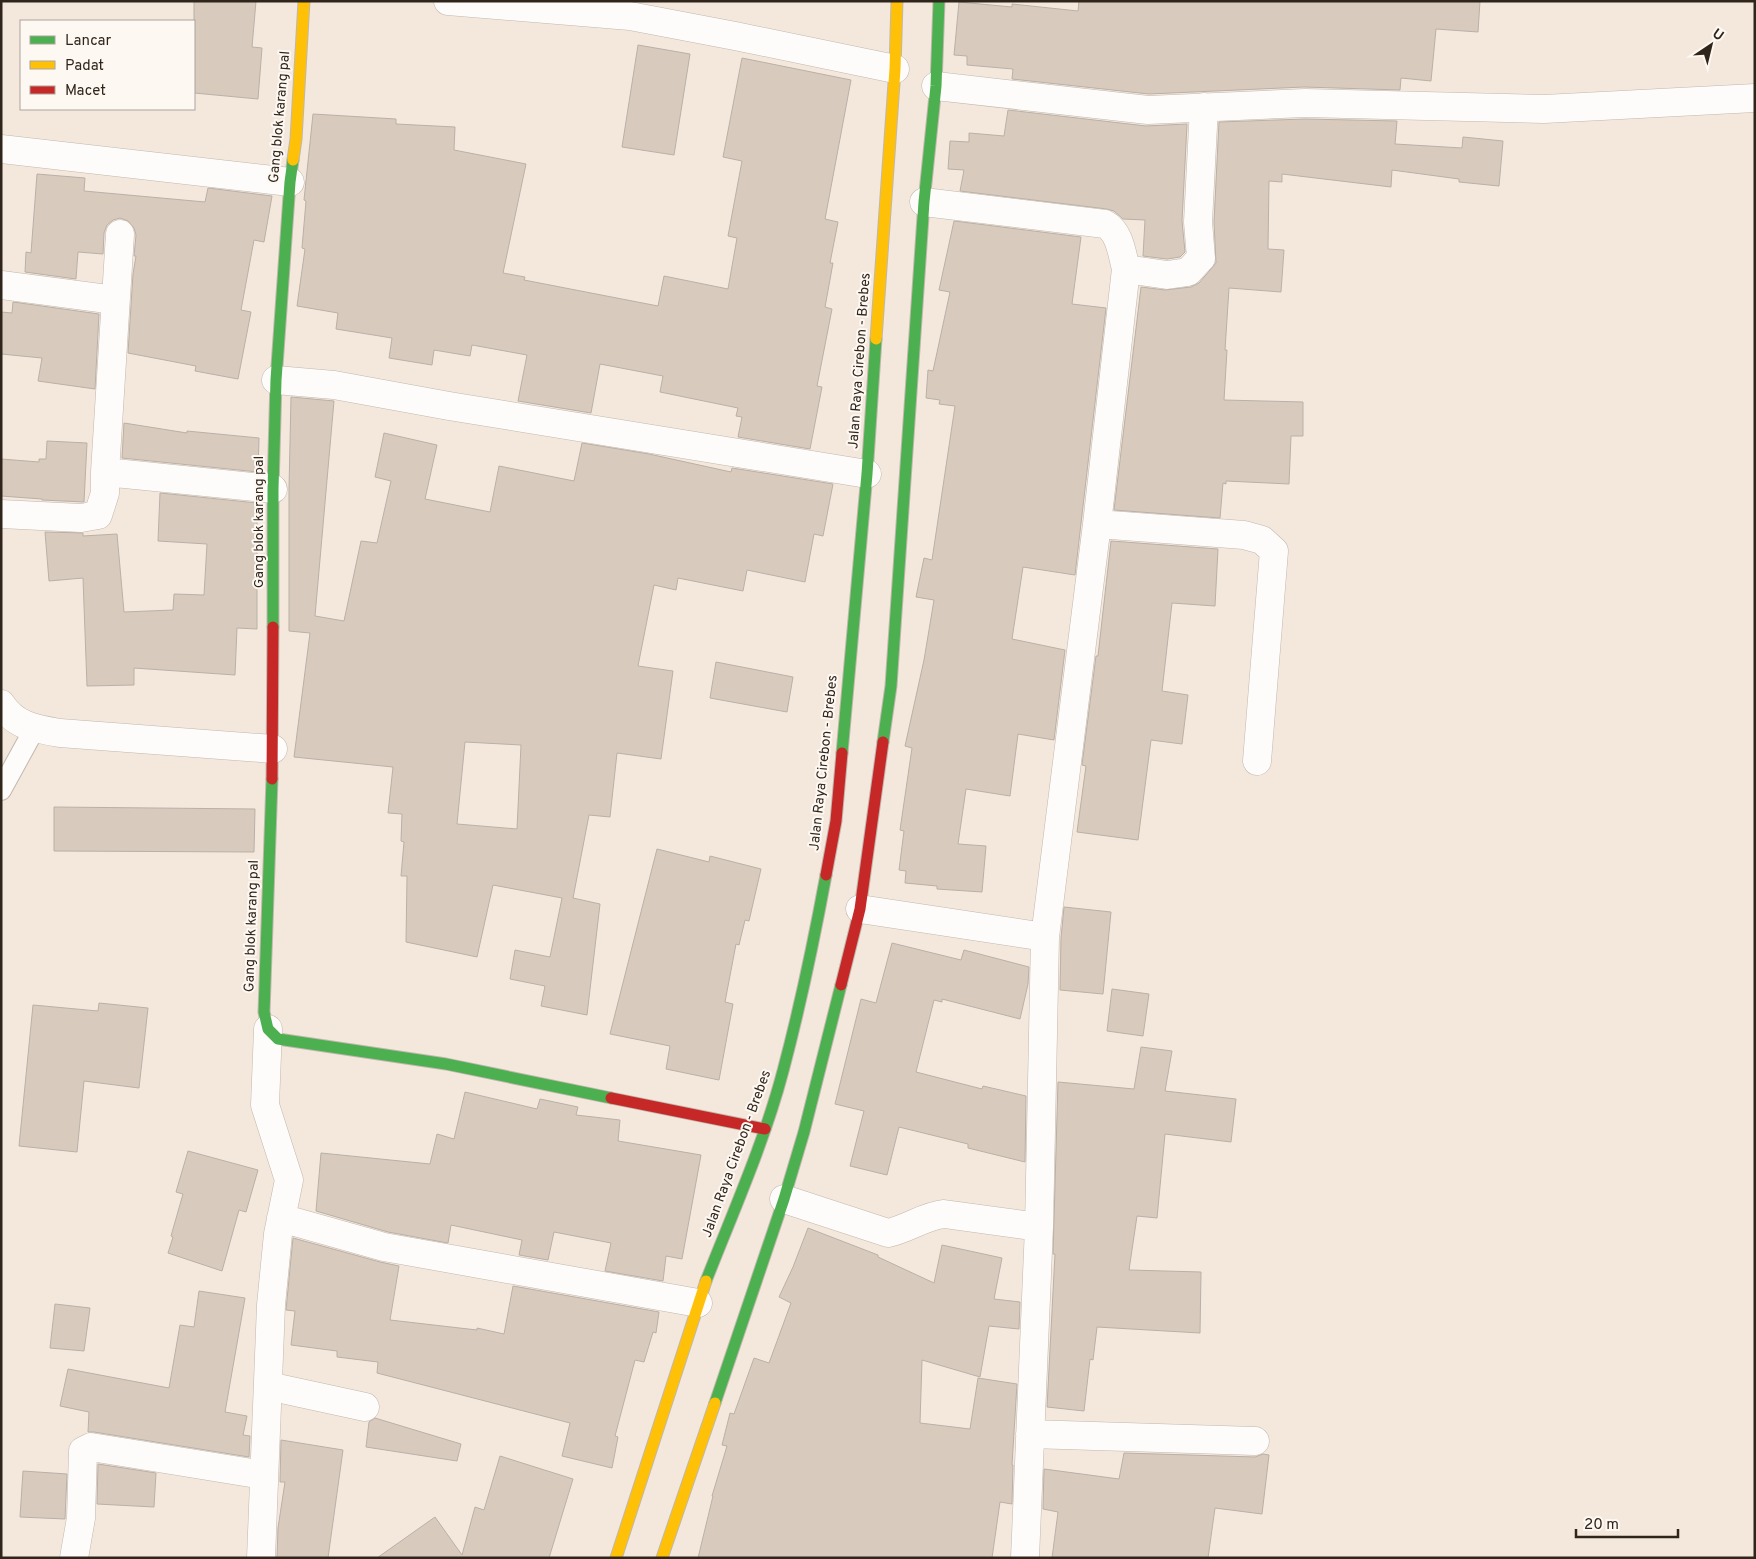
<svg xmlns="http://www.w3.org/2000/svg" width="1756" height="1559" font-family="Overpass,sans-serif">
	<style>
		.building { fill: #d8cbbd; stroke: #bab0a7; fill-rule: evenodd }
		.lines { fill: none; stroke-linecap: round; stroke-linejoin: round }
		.lane-casing { stroke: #c1b7ad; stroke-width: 22 }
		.street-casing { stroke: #c1b7ad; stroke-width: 29 }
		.fast-casing { stroke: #c1b7ad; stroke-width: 13 }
		.slow-casing { stroke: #c1b7ad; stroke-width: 13 }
		.jam-casing { stroke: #c1b7ad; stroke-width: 13 }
		.lane { stroke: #fdfcfa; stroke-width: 20 }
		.street { stroke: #fdfcfa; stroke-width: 28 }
		.fast { stroke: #4caf50; stroke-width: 11 }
		.slow { stroke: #ffc107; stroke-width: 11 }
		.jam { stroke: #c62828; stroke-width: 11 }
		.labels { text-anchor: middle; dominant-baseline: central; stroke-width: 4; stroke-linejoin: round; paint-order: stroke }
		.street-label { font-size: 14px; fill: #2f251b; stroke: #fef8f3 }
	</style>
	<rect width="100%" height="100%" fill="#f4e8dd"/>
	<path class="building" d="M194,1H256L252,47L262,48L258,99L194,93Z
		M1079,1H1480L1478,32L1436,29L1431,81L1401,78L1400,90L1304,87L1149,94L1012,79L1013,69L967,65V56L954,55L959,2L1012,7V4L1078,11Z
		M638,45L690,54L674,155L622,147Z
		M742,58L851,80L825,219L838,222L830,263H833L825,307L832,309L817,386L822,387L810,449L738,437L742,417L736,416L738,408L660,392L663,376L600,364L591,413L518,401L527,355L472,345L470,356L434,350L432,365L389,358L392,338L336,329L338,313L297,306L305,249L302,248L306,201L304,200L313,114L396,119V124L455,127L454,150L526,164L503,273L525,277L524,280L658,306L664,276L728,289L737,238L728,236L742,161L723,157Z
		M1008,110L1146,126L1187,124L1182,221L1185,252L1180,257L1167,259L1143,256L1145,220L1123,219L1114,211L1107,209L960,191L964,170L948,169L950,141L969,142V133L1004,136Z
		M1305,119L1397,121L1395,144L1462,148L1463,137L1503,141L1499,186L1459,182V179L1392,170L1391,187L1282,174V182L1269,181L1268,249L1284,250L1281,292L1229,288L1225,350H1227L1224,400L1303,402V436H1291L1289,484L1226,481V484L1223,483L1220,518L1114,510L1141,287L1165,290L1191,287L1199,283L1216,263L1214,222L1219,122Z
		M37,174L85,178L84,191L205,202L208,188L272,196L264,242L254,240L241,310L251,312L238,379L195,371L196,366L128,353L133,274L136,256H134L136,235L134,228L128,221L120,218L113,220L107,225L104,233L103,254L78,252L76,279L25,272L26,252L31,253Z
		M954,221L1081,237L1072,304L1106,308L1075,575L1023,567L1012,639L1065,650L1054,740L1018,734L1010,796L966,789L958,844L986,846L982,892L937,889V886L905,883L906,871L899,870L904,831L900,830L912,748L905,746L924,660L934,600L916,597L924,558L932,560L955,406L939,404L940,400L926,398L928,370L933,371L950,292L939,290Z
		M13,302L99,314L95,389L38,381L42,358L1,354V312L12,313Z
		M291,397L334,401L315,616L344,621L361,541L377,543L391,481L375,477L384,433L437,445L425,499L490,512L499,466L574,481L582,443L649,454L731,472L732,468L833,484L823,536L814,534L805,582L747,570L743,591L678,578L676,590L654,585L638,666L673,671L661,759L617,753L610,817L589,815L573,898L600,904L587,1015L541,1006L545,986L510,979L515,950L550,957L562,898L493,885L477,957L406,942L407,876H401L404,842L401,841L402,814L388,813L393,767L294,757L310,633L289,631V489ZM465,742L521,745L517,829L457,824Z
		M124,423L187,433V431L259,438L258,472L122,458Z
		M47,441L87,443L84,502L42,500V499L1,496V459L39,462V459H46Z
		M160,493L257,503V629L237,628L235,675L134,668V685L87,686L83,578L49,581L45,532L83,533V536L117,534L124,612L173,610L174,594L204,595L207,544L158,541Z
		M1111,541L1218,549L1215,606L1172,603L1162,691L1188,695L1182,744L1151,740L1138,840L1077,832L1086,766L1082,765L1096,656H1098Z
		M716,662L793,677L787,712L710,698Z
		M54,807L255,809L254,852L54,851Z
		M657,849L709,862L710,856L761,869L749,921L745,920L739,945L736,944L725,1002L733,1004L719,1080L666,1069L670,1046L610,1034Z
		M1064,907L1111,912L1103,994L1060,990L1061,938Z
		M892,943L961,960L964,950L1029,967L1028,984L1020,1019L942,999V1002L934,1000L916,1072L982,1089L983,1086L1026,1096L1025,1162L968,1148V1144L899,1127L887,1175L850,1166L864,1111L835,1104L861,999L876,1003Z
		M1112,989L1149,994L1143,1036L1107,1031Z
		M99,1003L148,1008L139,1088L84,1081L77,1152L19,1146L33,1005L98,1011Z
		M1141,1047L1172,1051L1165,1091L1236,1099L1231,1142L1165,1134L1157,1218L1137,1216L1129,1270L1201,1272L1200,1333L1097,1327L1093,1360L1090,1359L1084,1411L1047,1407L1055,1254H1053L1058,1082L1134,1089Z
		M465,1092L537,1109L540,1099L578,1107L576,1115L620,1120L618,1141L701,1155L682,1259L666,1256L663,1281L605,1271L611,1243L554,1232L548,1260L519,1255L522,1240L451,1225L448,1243L388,1232L316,1211L321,1153L430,1164L437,1134L454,1139Z
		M188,1151L258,1170L246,1212L239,1210L222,1271L168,1253L173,1237L171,1236L183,1194L176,1192Z
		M808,1228L878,1255V1257L934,1283L942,1245L1002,1258L994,1299L1020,1302L1019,1329L989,1326L980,1377L922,1360L920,1423L970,1429L978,1378L1017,1384L1012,1465H1013L1012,1504L1000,1502L992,1558H698L713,1496H712L727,1446L722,1445L730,1413L734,1414L754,1358L769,1363L791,1303L779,1297L793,1267Z
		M293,1238L380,1262L399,1266L390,1320L477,1330V1328L504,1334L513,1286L659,1312L656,1333L653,1332L644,1362L635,1360L615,1436L618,1437L612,1468L562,1456L570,1423L377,1373L378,1362L337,1357V1351L291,1345L295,1311L286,1310Z
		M199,1291L245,1298L225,1412L247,1416L243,1435L250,1436L249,1457L94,1432H88L89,1412L60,1406L68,1369L169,1388L180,1325L194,1327Z
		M55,1304L90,1308L84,1351L50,1348Z
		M375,1418L461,1444L457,1461L366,1447L369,1422Z
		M281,1440L343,1450L328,1558H277L278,1528L285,1482H280Z
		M1124,1453L1255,1457L1263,1454L1269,1455L1262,1514L1215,1508L1208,1558H1052L1058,1512L1043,1509L1044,1469L1119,1479Z
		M500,1456L573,1479L549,1558H377L435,1517L462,1555L475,1507L484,1510Z
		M98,1464L156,1473L154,1507L97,1504Z
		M23,1471L67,1474L65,1519L20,1517Z"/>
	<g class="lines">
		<defs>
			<path id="lane" d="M1,790L35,728"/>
			<path id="street" d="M448,1L630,16L735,36L895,69
				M936,86L1148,110L1305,103L1544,109L1755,98
				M1,149L290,182
				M924,202L1105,224C1120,232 1122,254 1126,269L1097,524L1045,937L1039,1227
				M1126,269L1167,275L1188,272L1201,258L1198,222L1204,107
				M1,285L115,300
				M276,380L334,385L449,406L867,474
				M105,472L120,234
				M1,514L81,518L98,515L105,493V472L273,489
				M1097,524L1244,535L1262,540L1274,551L1257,761
				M1,704C15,726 36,729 60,733L273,749
				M860,909L1045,937
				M784,1199L888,1233C908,1229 924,1216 944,1214L1039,1227L1025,1558
				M281,1218L384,1247L698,1303
				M268,1386L365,1407
				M1030,1434L1255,1441
				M74,1558L81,1518L83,1451L91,1447L264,1475
				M261,1558L271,1305L278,1234L289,1180L265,1105L268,1029"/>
			<path id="fast" d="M273,627V489L276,380L290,182L293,160
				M883,742L891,686L924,202L936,86L939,1
				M842,753L867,474L876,339
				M272,779L264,1012L268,1029L278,1039L446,1064L611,1098
				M706,1281C733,1212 764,1143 783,1071C800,1007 814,940 826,875
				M715,1403L784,1199L804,1132L841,985"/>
			<path id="slow" d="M293,160L296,139L304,1
				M876,339L895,69L897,1
				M616,1558L706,1281
				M662,1558L715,1403"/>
			<path id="jam" d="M272,779L273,627
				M826,875L836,821L842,753
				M841,985L860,909L883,742
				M611,1098L765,1129"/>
		</defs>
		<use href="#lane" class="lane-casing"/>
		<use href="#street" class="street-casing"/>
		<use href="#fast" class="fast-casing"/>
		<use href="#slow" class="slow-casing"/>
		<use href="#jam" class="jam-casing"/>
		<use href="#lane" class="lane"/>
		<use href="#street" class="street"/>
		<use href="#fast" class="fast"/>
		<use href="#slow" class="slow"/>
		<use href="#jam" class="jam"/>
	</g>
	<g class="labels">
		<g class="street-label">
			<text transform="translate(280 117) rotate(-85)">Gang blok karang pal</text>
			<text transform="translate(860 361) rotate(-86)">Jalan Raya Cirebon - Brebes</text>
			<text transform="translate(259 522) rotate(-90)">Gang blok karang pal</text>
			<text transform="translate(824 763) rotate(-84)">Jalan Raya Cirebon - Brebes</text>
			<text transform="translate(252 926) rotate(-88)">Gang blok karang pal</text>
			<text transform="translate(737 1154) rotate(-70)">Jalan Raya Cirebon - Brebes</text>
		</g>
	</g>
	<rect width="1756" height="1559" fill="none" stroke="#2f251b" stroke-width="5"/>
	<rect x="20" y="20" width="175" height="90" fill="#fef8f3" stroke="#aba49d"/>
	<rect x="30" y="36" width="25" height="8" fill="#4caf50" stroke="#aba49d"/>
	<text x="65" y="45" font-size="15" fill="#2f251b">Lancar</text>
	<rect x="30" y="61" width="25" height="8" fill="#ffc107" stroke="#aba49d"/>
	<text x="65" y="70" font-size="15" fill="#2f251b">Padat</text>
	<rect x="30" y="86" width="25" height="8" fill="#c62828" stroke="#aba49d"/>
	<text x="65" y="95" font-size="15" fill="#2f251b">Macet</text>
	<g transform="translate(1711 45) rotate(35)" stroke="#fef8f3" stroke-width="4" paint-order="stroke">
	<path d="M0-4L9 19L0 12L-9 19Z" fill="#2f251b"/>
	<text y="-8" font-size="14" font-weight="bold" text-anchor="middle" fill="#2f251b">U</text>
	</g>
	<path d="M1576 1529v8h102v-8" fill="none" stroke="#2f251b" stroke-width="2.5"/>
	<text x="1584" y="1529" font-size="15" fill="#2f251b" stroke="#fef8f3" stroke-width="4" paint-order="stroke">20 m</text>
</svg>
